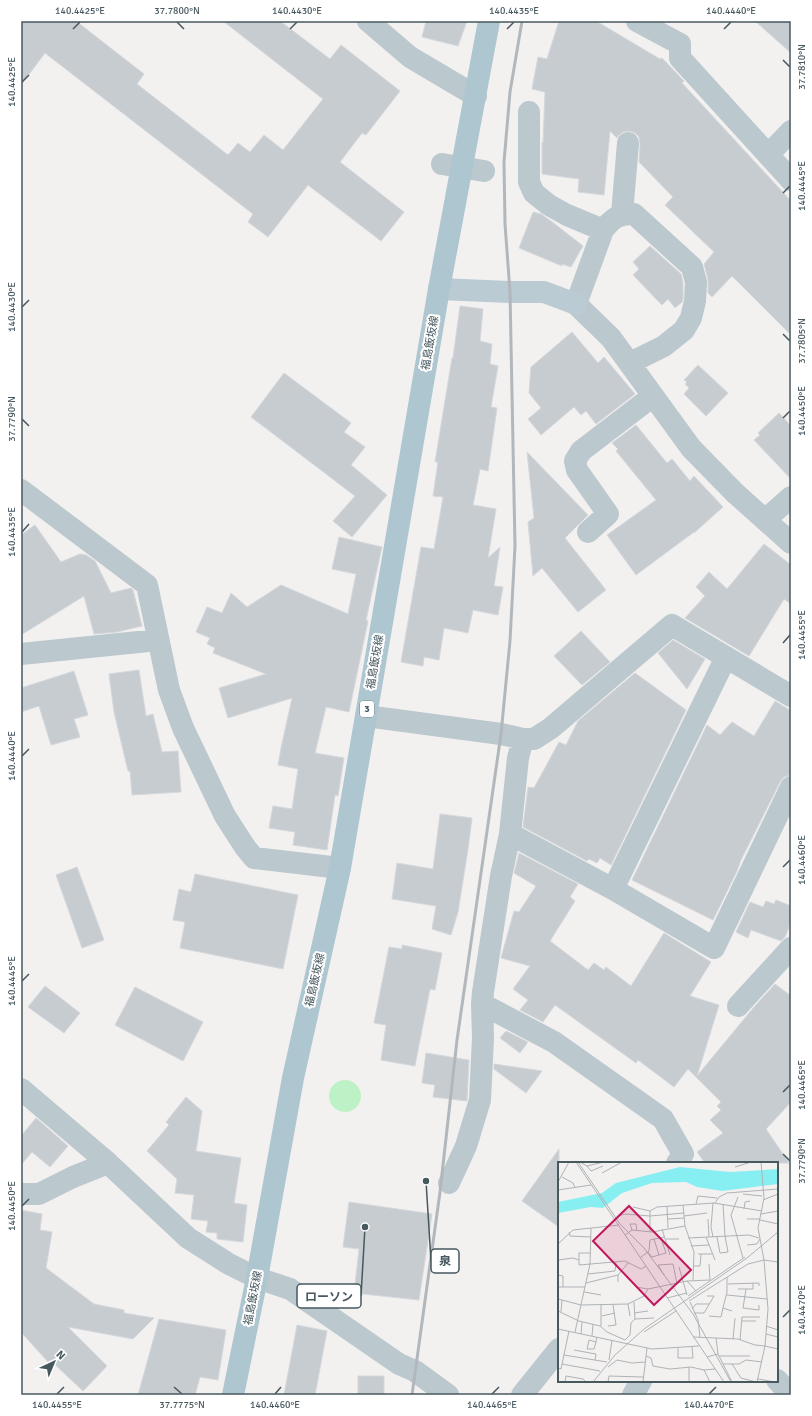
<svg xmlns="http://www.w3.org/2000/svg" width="812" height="1416" font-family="Signika,'Noto Sans JP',sans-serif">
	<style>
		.green { fill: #bdf2c7 }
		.building { fill: #c7ccd0; stroke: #d4d8dc }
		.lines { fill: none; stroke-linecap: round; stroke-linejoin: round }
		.street { stroke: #bbc8cd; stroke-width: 22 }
		.secondary { stroke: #bbcbd3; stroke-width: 22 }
		.primary { stroke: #aec6d0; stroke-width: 22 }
		.rail { stroke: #b2b7bb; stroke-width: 3 }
		.ticks { fill: none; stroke: #47585f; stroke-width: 1.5 }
		.labels { text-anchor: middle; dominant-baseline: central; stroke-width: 4; stroke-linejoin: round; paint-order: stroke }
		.shield { fill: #fff; stroke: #7e8a8f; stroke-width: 1 }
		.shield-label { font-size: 10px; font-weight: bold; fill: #47585f }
		.street-label { font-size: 11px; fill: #47585f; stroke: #fff }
		.inset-road { fill: none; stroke: #aeb3b6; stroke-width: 1 }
		.view { fill: #c2185b; fill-opacity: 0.15; stroke: #c2185b; stroke-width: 2 }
		.inset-edge { fill: none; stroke: #47585f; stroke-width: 2 }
		.leader { fill: none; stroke: #47585f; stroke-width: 1.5 }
		.callout-dot { fill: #47585f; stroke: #fff; stroke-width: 1.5 }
		.callout { fill: #fff; stroke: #47585f; stroke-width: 1.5 }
		.callout-label { font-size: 12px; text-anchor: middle; font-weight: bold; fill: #47585f }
		.neatline { fill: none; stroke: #47585f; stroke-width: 1.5 }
		.ticks-label { font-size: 10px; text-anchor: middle; fill: #47585f }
	</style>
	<rect width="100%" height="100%" fill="#f3f0f0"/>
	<path class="green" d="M329 1096a16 16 0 1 1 32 0a16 16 0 1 1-32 0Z"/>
	<path class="building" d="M21,21H76L144,74L137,84L228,155L238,143L250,152L264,135L283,150L323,99L223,21H280L330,59L341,45L400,91L366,135L362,133L340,162L404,212L381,241L308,185L268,237L248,222L253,214L45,53L21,85Z
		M426,21H467L458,46L422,37Z
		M559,21H596L660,59L662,58L684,81L682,83L791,201V335L732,276L712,297L708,293V279L704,264L714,252L665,205L673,197L639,162L640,144L639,137L635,133L629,131L623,132L618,136L617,138L610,131L604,195L578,192L579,179L542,174V142L543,143L545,92L532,89L538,57L547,59Z
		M755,21H791V53Z
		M533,212L541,214L551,221L583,246L571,267L562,264V266L519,248Z
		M650,246L681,274L683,283V299L682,302L675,308L668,299L662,305L633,275L639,269L633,262Z
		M460,306L483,309L480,341L492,344L490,364L498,366L491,407L497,408L488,471L480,469L473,505L496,509L488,558L500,547L494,586L503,587L498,615L473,610L468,633L444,628L439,660L424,657L423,666L401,662L421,547L434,549L443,497L433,496L438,462H435L452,358H453Z
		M572,332L598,363L604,357L635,394L596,424L586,411L581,415L574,407L541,435L528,419L541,408L529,393L531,367Z
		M698,365L728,393L706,416L684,394L689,388L685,384L687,382L684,380Z
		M284,373L351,423L344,432L365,447L351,465L387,495L352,537L333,521L355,496L251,417Z
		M779,413L791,426V479L754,440L760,435L758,433Z
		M636,425L667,463L672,459L690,481L694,476L723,507L694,533V532L636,575L607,535L656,500L616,451L618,449L612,443Z
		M527,452L588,515L565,538L606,590L578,612L542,568L533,576L528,522L534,518Z
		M35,525L61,562L80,554L86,555L95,561L111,593L131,588L133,590L142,626L117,632L94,634L84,596L21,635V535Z
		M339,537L382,547L366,620L368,621L349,712L326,707L315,753L344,758L338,796L335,795L327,850L293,845L295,832L269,828L273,806L292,809L298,769L278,765L281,748L292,698L228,718L219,688L266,674L213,653L215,648L207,644L210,638L196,632L207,607L222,613L231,593L247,607L281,585L348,614L356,574L332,569Z
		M764,544L791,565V604L784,599L749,656L685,618L705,596L696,587L709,572L727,589Z
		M581,631L610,662L582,685L554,656Z
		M673,640L705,659L687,689L658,653Z
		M139,670L146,716L153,714L162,752L178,751L181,792L132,795L130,771H128L114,712L109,674Z
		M74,671L88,715L74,719L80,737L51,745L39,706L21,712V688Z
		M635,673L686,710L611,865L600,858L597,863L589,859L587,861L523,827L528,787L534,788L559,742L566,745L578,721Z
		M775,701L791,711V775L784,777L780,782L741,860L737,871L713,920L632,880L707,725L720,735L732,722L754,736Z
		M440,814L472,818L468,849L458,912L451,935L432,929L436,906L392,899L397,863L433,869Z
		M519,853L578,884L570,897L575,901L550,941L588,970L594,963L604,970L606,967L631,986L664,933L711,962L690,996L719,1005L697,1076L754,1007L775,984L791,996V1102L766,1129L789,1163H705L697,1152L723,1133L710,1120L721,1110L717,1106L721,1102L688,1069L674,1087L638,1060L636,1063L555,1005L543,1022L520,1010L528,1000L513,989L530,966L501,958L514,911L519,912L536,886L514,873Z
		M77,867L104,940L82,948L56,875Z
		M195,874L298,895L283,969L180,948L185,922L173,920L179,889L191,892Z
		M776,900L791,906V922L785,937L781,941L751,930L748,938L736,932L750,902L763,907L766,901L774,904Z
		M402,945L442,953L435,990L430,989L415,1066L381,1060L386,1025L374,1023L389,947L402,949Z
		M45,986L80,1013L64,1033L28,1007Z
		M135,987L203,1022L183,1061L115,1025Z
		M506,1031L528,1042L520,1053L500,1038Z
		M426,1053L469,1060L467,1101L433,1097L435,1085L422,1083Z
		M494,1064L542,1071L526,1093L494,1069Z
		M186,1097L202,1111L196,1151L241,1158L234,1203L247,1205L243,1242L217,1239V1233L206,1232L208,1221L191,1219L194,1195L175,1193L177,1179L147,1151L169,1125L166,1122Z
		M36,1118L68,1146L50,1167L32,1152L21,1165V1136Z
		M559,1149V1227L522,1201Z
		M349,1202L432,1214L419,1300L354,1293L359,1249L343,1247Z
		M21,1210L42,1214L40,1230L52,1232L46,1268L94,1304L124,1310V1313L154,1318L133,1339L68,1327L107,1366L83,1391L50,1360L48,1362L21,1332Z
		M159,1319L226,1330L218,1380L200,1377L195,1395H138Z
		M297,1325L327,1331L315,1395H284Z
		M358,1376H384V1395H358Z"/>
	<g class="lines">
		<path class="street" d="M368,21L410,57L476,96
			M637,21L680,44V58L791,180
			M529,112V182L534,193L549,205L567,215L603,230
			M768,155L791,131
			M442,164L484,171
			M622,214L628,143
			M630,363L664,346L684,330L691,318L695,301L696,282L692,267L634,214C618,214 613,218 603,230L576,304L611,338L691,448L735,493L791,543
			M21,490L147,585L169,690L183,728L225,816L245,847L254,858L340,868
			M765,520L791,497
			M588,532L608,514L577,470L575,461L581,451L653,396
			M21,654L158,640
			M366,716L501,734L523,739H534L551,728L672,625L791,696
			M523,739L518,758L510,834L613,889L714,948L791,787
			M613,889L726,657
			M482,1004L483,992L501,876L510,834
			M738,1006L791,948
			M21,1089L108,1163
			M449,1183L466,1146L480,1100L483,1038L482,1004L554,1042L663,1119L683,1154L677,1163
			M21,1194H39L73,1177L108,1163L188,1238L229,1264L257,1278L290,1289L399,1364L415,1371L448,1395
			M777,1380L791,1395
			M522,1395L559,1349
			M633,1395L641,1381"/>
		<path class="secondary" d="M439,289L510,292H544L576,304"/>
		<path class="primary" d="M233,1395L257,1278L293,1078L340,868L439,289L489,21"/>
		<path class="rail" d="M412,1395L440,1192L457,1040L501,734L510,641L515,546L510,292L505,224L504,162L510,92L522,21"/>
	</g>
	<path class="ticks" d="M177,22L184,29M73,29L80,22M290,29L297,22M507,29L514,22M724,29L731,22M783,60L790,67M22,82L29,75M783,193L790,186M22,307L29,300M783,334L790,341M783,418L790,411M22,419L29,426M22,532L29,524M783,643L790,635M22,756L29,749M783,867L790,860M22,981L29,974M783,1092L790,1085M783,1154L790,1161M22,1206L29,1199M783,1317L790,1310M174,1387L182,1394M57,1394L64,1387M275,1394L281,1387M492,1394L499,1387M709,1394L716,1387"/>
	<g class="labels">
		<rect class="shield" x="360" y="701" width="14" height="16" rx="3"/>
		<g class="shield-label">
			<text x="367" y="709">3</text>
		</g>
		<g class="street-label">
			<text transform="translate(430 343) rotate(-80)">福島飯坂線</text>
			<text transform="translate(375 662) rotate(-80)">福島飯坂線</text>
			<text transform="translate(315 980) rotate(-77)">福島飯坂線</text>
			<text transform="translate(253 1298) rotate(-79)">福島飯坂線</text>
		</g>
	</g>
	<g transform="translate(558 1162)">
		<rect width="220" height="220" fill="#f3f0f0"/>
		<path d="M122,5L172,10L220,7V22L164,29L139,25L128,20L94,21L64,31L45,46L33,45L0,51V40L44,31L58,21Z" fill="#87eff1"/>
		<path class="inset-road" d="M18,0L166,220M20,0L62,62L86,86L135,152L173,220M22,0L29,4L46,0M29,4L33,9L45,4M177,5L193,0M44,11L64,0M4,15L15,21L17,26M0,20L11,0M0,28L33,23M185,32L204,34M180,35L173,53L185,96M205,38L220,32M157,41L161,35L169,31L220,27M138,42L140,34L159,36M165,42L167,74M125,43L127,64M109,44L110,66M75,45L92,49M186,47L187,40L192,39M203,52L220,49M60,54L67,52L92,54L126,51M126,54L149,51M110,57L126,56M150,57L151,75M189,57H202M202,58L220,62M104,67L112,93M74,68L72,62H78L79,69M11,70L12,74L33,75M92,70V49L99,45L156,41L204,49M67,73L74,68L94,70L127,64L136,90L135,118M148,75L157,98M155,75L153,65L155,41M159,75L162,91L170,90L167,74M130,76L191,73L201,76M96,77L101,93M108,77H121M0,82L15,68L61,63M189,83L199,82L202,77M133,84L151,83M0,86V107M90,90L94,95L108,91L103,76M33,91H21V103L67,99L83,107L88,104M140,92H154M82,96L91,89L92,78L106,75M0,98L15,96L21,98M220,100L206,98L210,147L207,184L220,187M151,102L152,118M136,104H142L143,92M121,105L129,133M30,112L57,109L58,100M0,113L5,114V125M106,113L100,103L115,102L119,122M169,115V130L165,146L174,149M129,119L152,118M60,120V113L70,101M28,121L60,113M170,122L201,121V124M0,125H27M78,125L90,127M180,127H195V121M188,127L185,146L201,148V143M26,130L43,133M169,133L209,137M130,134L187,95M109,136L129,131M0,137L23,143L70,142L86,134L90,127L129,119L138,129M131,139L190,102L206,98L200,66L206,36L203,0M132,140L140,158L142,175M70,142L72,154M43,143V164M134,147L138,142H151M0,149L21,159L42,164L49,170L67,178L72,173L73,161L77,157L76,140M3,150L4,138M76,151L90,149M136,151H146L156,134H149M44,154L57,151M151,154L163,155L165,146M77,157L96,156M184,159H198M50,164L58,163L55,143M208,164L220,168M0,167L94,187L141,184M17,170L32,102L33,66M86,170L118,149M23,172L24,160M208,172L220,175M34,174L35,162M135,175L180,177L197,183L207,184L199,220M158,176L160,192M175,177L177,156M182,178L184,155H202M38,180L31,178L29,187H36L38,180L39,175M120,186V196H135L134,185M16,188L38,192L37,198M6,193L49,200M88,194L93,196L95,204L112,207L133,205L146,208L157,207M161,194H192M149,195L160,192L174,220M51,198L54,178M4,202L42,209M165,202H181L188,198L204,200M174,202L183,216L198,220M50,205L59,198L74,201L87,200M0,206L3,207L11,169M146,208L152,220M200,217L217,220M7,220L8,214L25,217L28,220M35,220L57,193L86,167L189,96L220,70M50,220L51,214L85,215M85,220L89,186M131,220V205"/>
		<path class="view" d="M71,44L133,108L96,143L35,79Z"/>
		<rect width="220" height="220" class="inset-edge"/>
	</g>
	<path class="leader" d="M426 1181L431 1261M365 1227L361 1296"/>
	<g class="callout-dot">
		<circle cx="426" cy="1181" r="4"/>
		<circle cx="365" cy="1227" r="4"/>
	</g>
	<g class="callout">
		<rect x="431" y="1249" width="28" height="24" rx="4"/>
		<rect x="297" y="1284" width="64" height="24" rx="4"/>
	</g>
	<g class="callout-label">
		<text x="445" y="1265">泉</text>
		<text x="329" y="1301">ローソン</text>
	</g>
	<rect width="812" height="1416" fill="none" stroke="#ffffff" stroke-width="44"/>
	<g transform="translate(54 1362) rotate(44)" stroke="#ffffff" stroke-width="3" paint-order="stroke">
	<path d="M0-3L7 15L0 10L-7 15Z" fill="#47585f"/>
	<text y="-6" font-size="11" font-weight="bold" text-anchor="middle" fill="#47585f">N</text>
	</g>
	<rect x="22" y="22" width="768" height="1372" class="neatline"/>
	<g class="ticks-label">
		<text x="80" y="14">140.4425°E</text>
		<text x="177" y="14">37.7800°N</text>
		<text x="297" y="14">140.4430°E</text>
		<text x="514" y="14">140.4435°E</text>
		<text x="731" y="14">140.4440°E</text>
		<text transform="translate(801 67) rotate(-90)" y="4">37.7810°N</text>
		<text transform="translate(11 82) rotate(-90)" y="4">140.4425°E</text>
		<text transform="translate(801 186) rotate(-90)" y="4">140.4445°E</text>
		<text transform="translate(11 307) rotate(-90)" y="4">140.4430°E</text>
		<text transform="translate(801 341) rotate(-90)" y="4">37.7805°N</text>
		<text transform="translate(801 411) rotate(-90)" y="4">140.4450°E</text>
		<text transform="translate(11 419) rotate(-90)" y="4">37.7790°N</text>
		<text transform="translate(11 532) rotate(-90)" y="4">140.4435°E</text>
		<text transform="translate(801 635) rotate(-90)" y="4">140.4455°E</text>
		<text transform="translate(11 756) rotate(-90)" y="4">140.4440°E</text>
		<text transform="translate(801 860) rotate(-90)" y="4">140.4460°E</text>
		<text transform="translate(11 981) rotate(-90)" y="4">140.4445°E</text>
		<text transform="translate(801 1085) rotate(-90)" y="4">140.4465°E</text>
		<text transform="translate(801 1161) rotate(-90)" y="4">37.7790°N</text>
		<text transform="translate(11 1206) rotate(-90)" y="4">140.4450°E</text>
		<text transform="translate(801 1310) rotate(-90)" y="4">140.4470°E</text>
		<text x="57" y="1408">140.4455°E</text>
		<text x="182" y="1408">37.7775°N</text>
		<text x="275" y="1408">140.4460°E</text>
		<text x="492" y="1408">140.4465°E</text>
		<text x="709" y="1408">140.4470°E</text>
	</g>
</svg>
